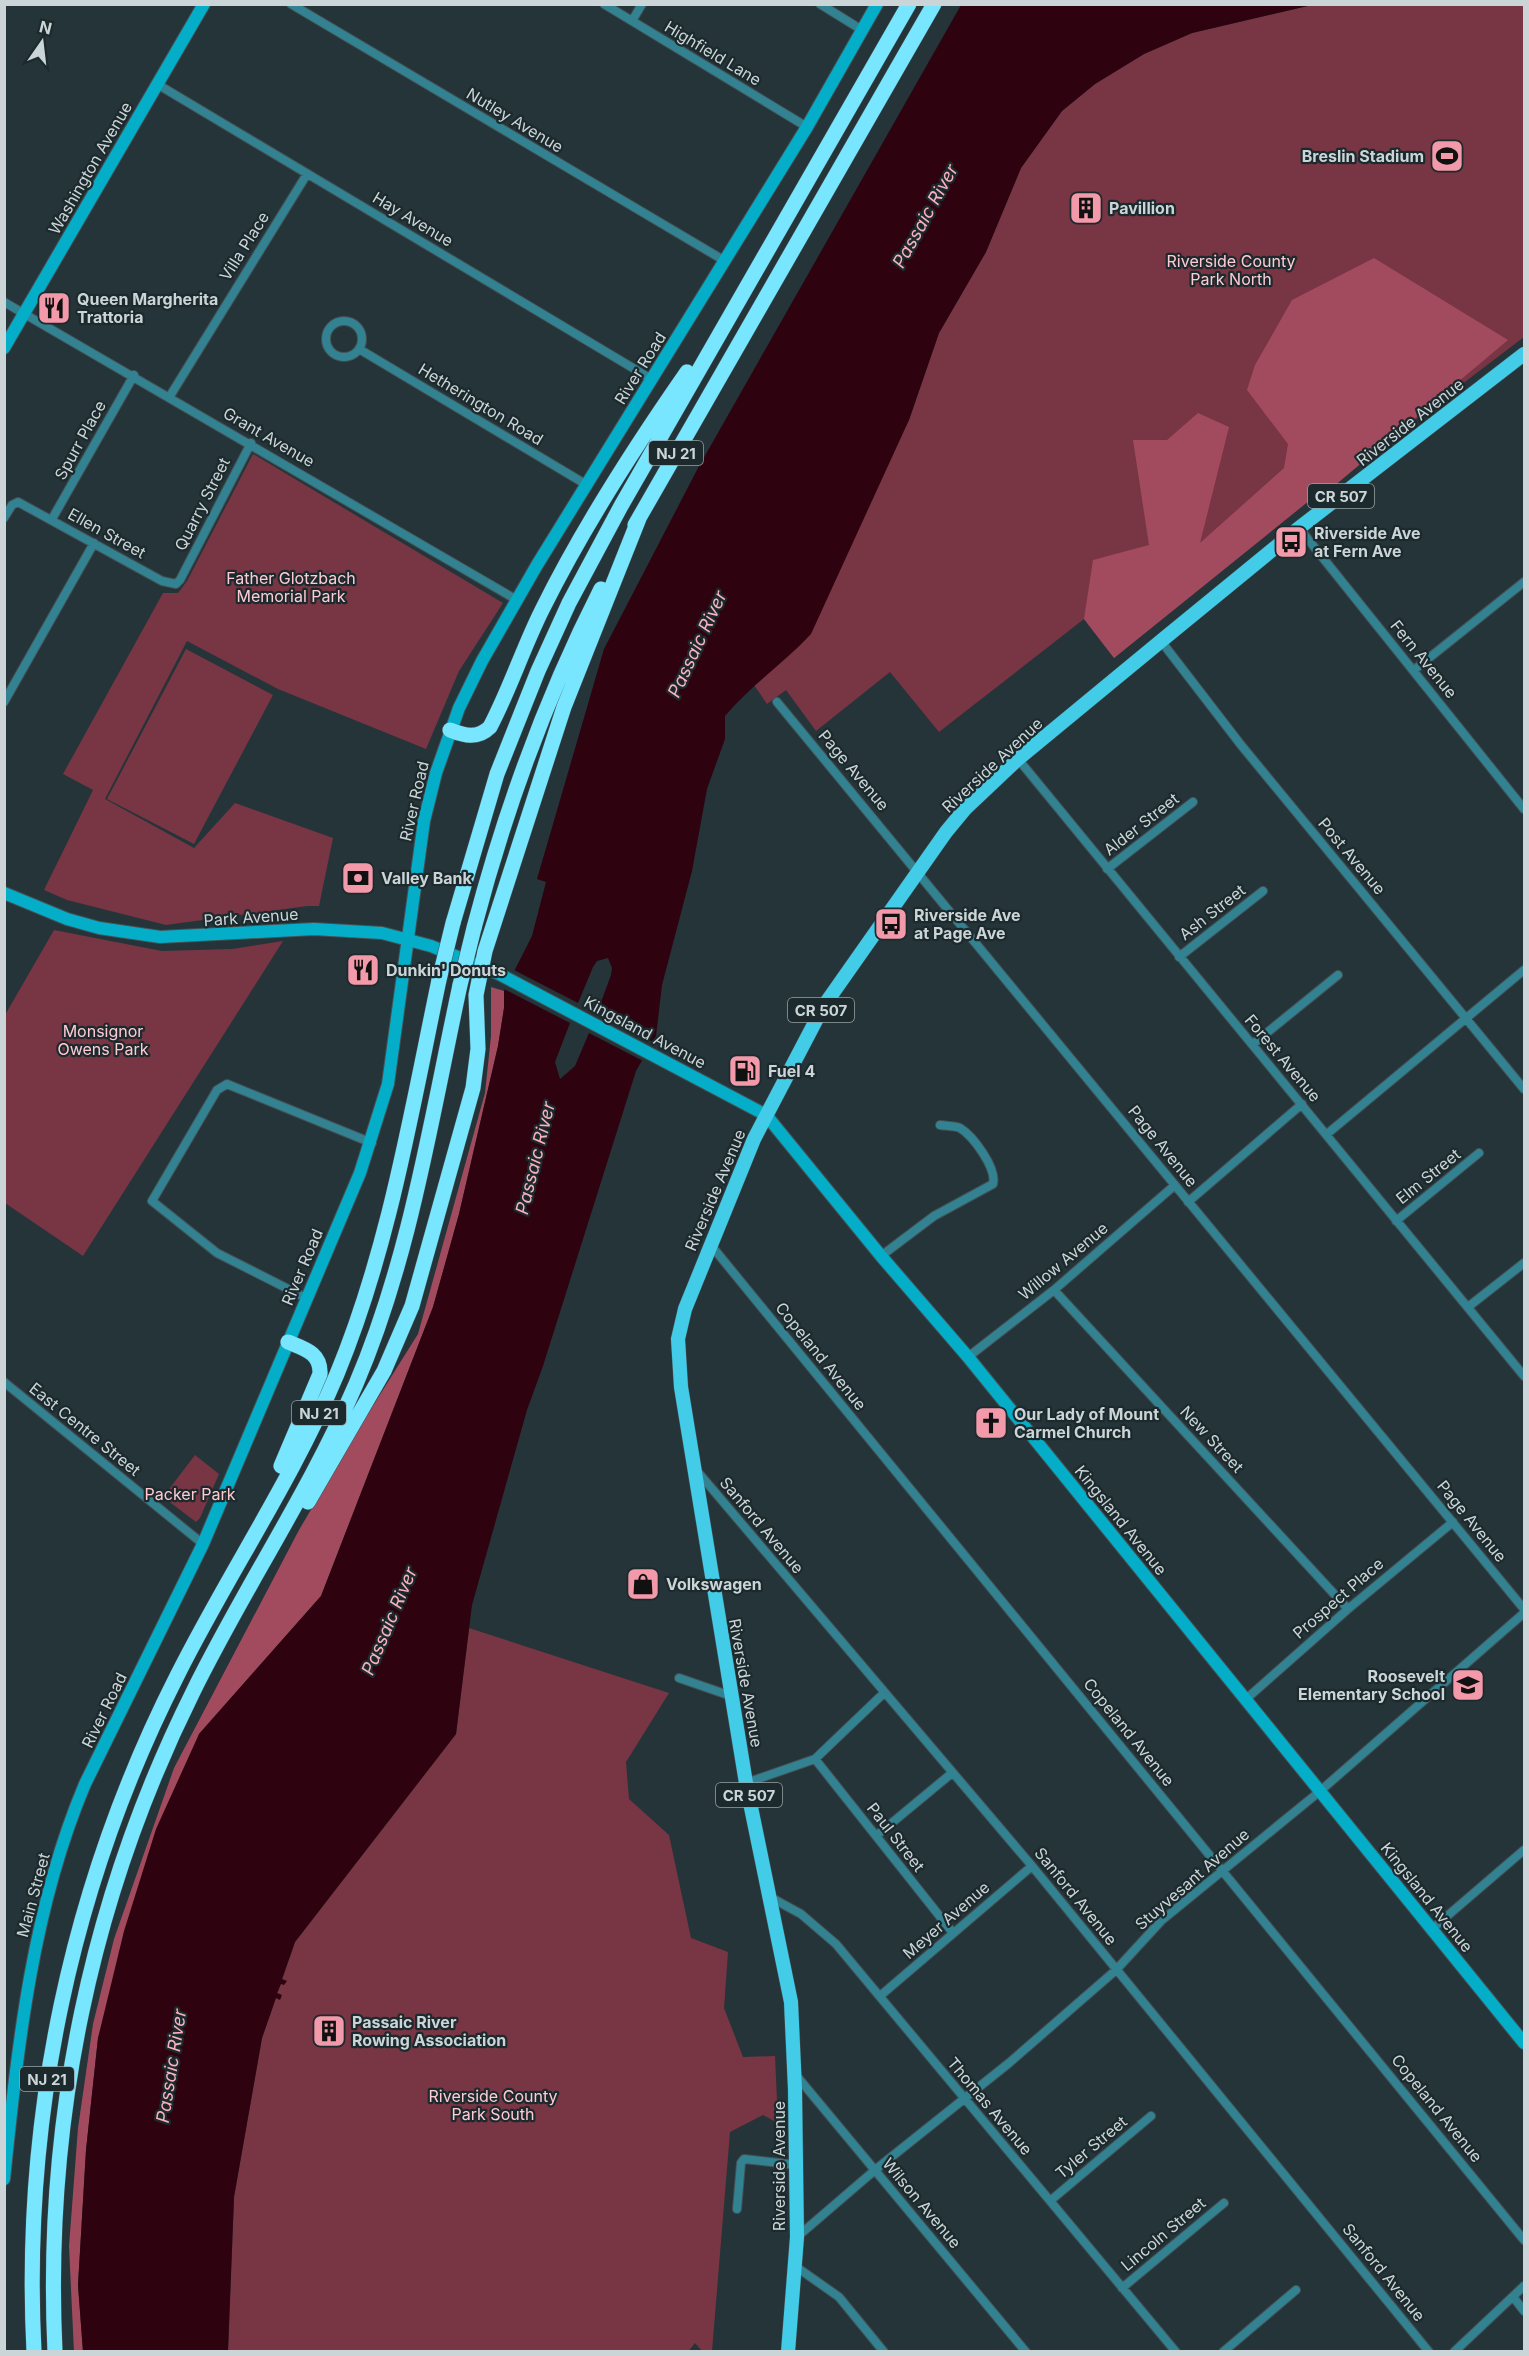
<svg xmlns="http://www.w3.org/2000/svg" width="1529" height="2356" font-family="Inter,sans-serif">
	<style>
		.green { fill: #783544 }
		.forest { fill: #a34b5e }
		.water { fill: #2e030f }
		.pier { fill: #253438 }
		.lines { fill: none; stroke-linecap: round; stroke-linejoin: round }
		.street-casing { stroke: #435155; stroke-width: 10 }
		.secondary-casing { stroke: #435155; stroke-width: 14 }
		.primary-casing { stroke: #435155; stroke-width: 15 }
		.highway-casing { stroke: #435155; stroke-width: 16 }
		.street { stroke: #328292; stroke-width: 8 }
		.secondary { stroke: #04aec9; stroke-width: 12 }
		.primary { stroke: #42cce8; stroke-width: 14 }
		.highway { stroke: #77e6fe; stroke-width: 15 }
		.highway-bridge-casing { stroke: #435155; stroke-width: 16; stroke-linecap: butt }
		.highway-bridge { stroke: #77e6fe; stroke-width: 15 }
		.labels { text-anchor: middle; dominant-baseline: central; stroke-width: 4.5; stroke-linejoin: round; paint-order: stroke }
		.shield { fill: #1c2a2e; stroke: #96a2a4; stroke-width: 1.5 }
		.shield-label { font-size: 15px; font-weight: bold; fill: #cbd5d7 }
		.street-label { font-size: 16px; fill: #cbd5d7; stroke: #1c2a2e }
		.poi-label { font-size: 16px; font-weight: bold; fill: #cbd5d7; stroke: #1c2a2e; text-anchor: start }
		.park-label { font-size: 16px; fill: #ffcbd3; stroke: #1c2a2e }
		.water-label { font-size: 18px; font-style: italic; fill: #fbb1bd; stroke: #1c2a2e }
	</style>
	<rect width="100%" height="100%" fill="#253438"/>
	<path class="green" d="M1312,5H1524V337L1315,496L1114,658L1084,619L939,732L890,672L816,731L786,690L767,704L754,685L765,674L909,420L939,333L986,252L1021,168L1062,111L1095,84L1144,54L1192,33Z
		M253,454L503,603L459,671L426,749L278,689L187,641L105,799L194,848L235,803L333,838L319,906H307L166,925L67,900L44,890L93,790L63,774L163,593H178L187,581Z
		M186,649L273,695L194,844L107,799Z
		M54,930L162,951L232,949L283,941L83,1256L5,1203V1015Z
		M195,1455L219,1474L200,1518L196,1522L163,1497Z
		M469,1628L669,1693L626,1762L629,1799L669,1835L691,1938L728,1952L724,2008L743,2057L775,2056L778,2123L763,2115L730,2132L712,2351H702L695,2343L688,2352H228L234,2197L262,2038L295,1942L456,1734Z"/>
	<path class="forest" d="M1374,258L1508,340L1333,487L1315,496L1114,658L1084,619L1093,560L1149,545L1133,440H1167L1198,413L1229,427L1200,543L1284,468L1288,444L1247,390L1255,365L1292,300Z
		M491,987L504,991V1008L498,1046L459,1214L433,1307L321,1596L199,1734L98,2038L86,2150L78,2285L83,2351L74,2352L69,2246L78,2128L93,2024L114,1939L174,1768L299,1530L359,1428L418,1334L485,1093L491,1036Z"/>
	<path class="water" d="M961,5H1312L1192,33L1144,54L1095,84L1062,111L1021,168L986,252L939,333L909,420L811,634C784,663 751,685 725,716V739L707,789L692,871L662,985L656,1036L636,1071L543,1366L527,1410L472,1605L456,1734L295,1942L282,1979L287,1981L284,1985L281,1984L277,1993L282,1995L280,2000L276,1998L262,2038L234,2197L228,2351L83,2352L78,2285L86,2150L98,2038L124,1931L156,1829L199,1734L321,1596L433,1307L459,1214L498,1046L504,1008V991L532,936L546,882L537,879L604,649L698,468Z"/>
	<path class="pier" d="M608,958L612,968L611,975L597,1013L655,1043L645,1062L589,1033L575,1066L560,1079L555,1062L570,1023L502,988L512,969L578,1003L593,967L597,961Z"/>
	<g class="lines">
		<defs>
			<path id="street" d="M291,4L725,261
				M604,4L807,127
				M820,4L862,30
				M632,21L642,4
				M157,84L653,380
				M4,302L517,600
				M326 339a18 18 0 1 1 36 0a18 18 0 1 1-36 0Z
				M359,349L587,485
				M170,396L307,174
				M4,518L12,505L18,502L162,581L176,584L180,580L251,443
				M52,519L134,375
				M1299,528L1524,809
				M1161,641L1241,745L1524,1089
				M1414,670L1524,582
				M4,702L94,543
				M777,702L1524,1609
				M1018,759L1524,1376
				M1107,869L1193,802
				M1179,957L1263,891
				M1253,1044L1338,975
				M1327,1134L1524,970
				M1188,1202L1302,1104
				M1396,1221L1479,1153
				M710,1244L1524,2240
				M881,1256L934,1216L993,1184C997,1168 973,1136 960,1128C955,1126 946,1126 940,1125
				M1054,1290L1348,1609
				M306,1298L217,1253L152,1201L217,1090L227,1084L372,1143
				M1468,1307L1524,1263
				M968,1357L1054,1290L1175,1185
				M4,1382L203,1544
				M697,1471L1032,1866L1429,2352
				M679,1678L731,1696
				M1245,1700L1348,1609L1453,1522
				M815,1759L953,1933
				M746,1783L815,1759L884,1693
				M876,1836L952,1773
				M768,1896L801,1914L836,1944L1176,2352
				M1432,1929L1524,1850
				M880,1996L1032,1866
				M795,2074L1026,2352
				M1050,2201L1151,2116
				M737,2209L741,2163L744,2159L797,2165
				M797,2237L875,2170L1009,2063L1116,1970L1161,1921L1319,1792L1524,1613
				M795,2266L839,2297L884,2352
				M1122,2288L1224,2203
				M1514,2298L1524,2311
				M1223,2352L1296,2290
				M1454,2352L1524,2286"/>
			<path id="secondary" d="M4,348L204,4
				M4,893L67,919L99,928L160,937L314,929L382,933L431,946L499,974L766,1115L881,1256L968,1357L1524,2043
				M4,2179C18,2045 32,1909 85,1784L203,1544L360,1173L388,1084L424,821L436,773L459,708L482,661L537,565L807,127L877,4"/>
			<path id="primary" d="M788,2352L797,2237L795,2089L791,2002L746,1783L681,1387L678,1339L685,1309L754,1139L823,1007L946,832L965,809L1018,759L1161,641L1299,528L1524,354"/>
			<path id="highway" d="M635,525L934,4
				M450,730C465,736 478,739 490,727C510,689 523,648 542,610C583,527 634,448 687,372
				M453,923L497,774L538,671L569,603L621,506L909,4
				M474,928C505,810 546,697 601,589
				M281,1466L320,1374C321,1353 305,1349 288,1342
				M308,1502L384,1371L412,1306L473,1088L478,1049L476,995L485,951L564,707L640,516
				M34,2352C22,2118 71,1885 177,1676C228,1574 293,1479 337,1374C389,1248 411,1113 439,980
				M55,2352C44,2122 91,1897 193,1692C244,1588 310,1491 356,1384C410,1258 431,1119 460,985"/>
		</defs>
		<use href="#street" class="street-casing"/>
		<use href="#secondary" class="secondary-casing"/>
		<use href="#primary" class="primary-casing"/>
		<use href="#highway" class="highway-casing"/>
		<use href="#street" class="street"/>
		<use href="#secondary" class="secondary"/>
		<use href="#primary" class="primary"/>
		<use href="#highway" class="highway"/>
		<defs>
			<path id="highway-bridge" d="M439,980L453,923
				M460,985L474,928"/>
		</defs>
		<use href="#highway-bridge" class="highway-bridge-casing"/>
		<use href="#highway-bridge" class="highway-bridge"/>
	</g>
	<defs>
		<symbol id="stadium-square" viewBox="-11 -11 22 22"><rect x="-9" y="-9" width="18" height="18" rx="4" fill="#f39aaa" stroke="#1c2a2e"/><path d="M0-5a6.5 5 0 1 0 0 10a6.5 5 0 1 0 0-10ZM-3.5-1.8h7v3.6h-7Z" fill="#111"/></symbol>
		<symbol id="building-square" viewBox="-11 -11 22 22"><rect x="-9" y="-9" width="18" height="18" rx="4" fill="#f39aaa" stroke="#1c2a2e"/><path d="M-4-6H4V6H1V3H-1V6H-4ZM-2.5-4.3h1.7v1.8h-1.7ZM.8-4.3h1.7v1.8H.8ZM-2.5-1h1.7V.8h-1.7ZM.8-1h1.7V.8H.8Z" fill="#111"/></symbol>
		<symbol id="restaurant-square" viewBox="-11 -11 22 22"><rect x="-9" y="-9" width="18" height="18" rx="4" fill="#f39aaa" stroke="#1c2a2e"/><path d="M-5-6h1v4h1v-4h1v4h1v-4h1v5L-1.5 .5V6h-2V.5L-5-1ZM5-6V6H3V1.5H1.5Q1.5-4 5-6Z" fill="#111"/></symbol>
		<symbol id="bus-square" viewBox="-11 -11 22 22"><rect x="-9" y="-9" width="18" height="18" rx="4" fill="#f39aaa" stroke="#1c2a2e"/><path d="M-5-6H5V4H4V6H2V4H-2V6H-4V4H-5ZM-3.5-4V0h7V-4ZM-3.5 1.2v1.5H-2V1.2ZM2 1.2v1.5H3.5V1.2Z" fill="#111"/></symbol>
		<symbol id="bank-square" viewBox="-11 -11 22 22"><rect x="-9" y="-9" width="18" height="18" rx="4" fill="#f39aaa" stroke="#1c2a2e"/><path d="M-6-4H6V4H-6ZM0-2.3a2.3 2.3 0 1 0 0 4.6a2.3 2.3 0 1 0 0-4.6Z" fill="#111"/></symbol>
		<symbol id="fuel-square" viewBox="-11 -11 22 22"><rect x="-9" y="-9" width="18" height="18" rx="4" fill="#f39aaa" stroke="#1c2a2e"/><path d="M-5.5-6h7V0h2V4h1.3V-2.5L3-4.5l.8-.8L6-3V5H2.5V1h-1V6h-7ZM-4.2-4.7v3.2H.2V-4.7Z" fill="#111"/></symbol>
		<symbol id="church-square" viewBox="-11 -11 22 22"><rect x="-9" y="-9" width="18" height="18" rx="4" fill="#f39aaa" stroke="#1c2a2e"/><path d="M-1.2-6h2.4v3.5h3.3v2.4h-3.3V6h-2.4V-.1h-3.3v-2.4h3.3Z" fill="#111"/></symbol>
		<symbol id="shop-square" viewBox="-11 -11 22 22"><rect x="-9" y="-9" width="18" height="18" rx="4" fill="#f39aaa" stroke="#1c2a2e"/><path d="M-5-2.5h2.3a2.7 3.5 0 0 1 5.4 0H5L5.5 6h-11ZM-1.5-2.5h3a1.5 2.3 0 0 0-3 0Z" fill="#111"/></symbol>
		<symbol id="school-square" viewBox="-11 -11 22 22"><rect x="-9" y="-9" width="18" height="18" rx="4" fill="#f39aaa" stroke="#1c2a2e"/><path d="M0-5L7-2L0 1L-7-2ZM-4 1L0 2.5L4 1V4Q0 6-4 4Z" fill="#111"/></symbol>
	</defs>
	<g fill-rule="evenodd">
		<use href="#stadium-square" x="1428" y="137" width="38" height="38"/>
		<use href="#building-square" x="1067" y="189" width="38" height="38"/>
		<use href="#restaurant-square" x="35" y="289" width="38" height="38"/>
		<use href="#bus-square" x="1272" y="523" width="38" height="38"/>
		<use href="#bank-square" x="339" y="859" width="38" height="38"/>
		<use href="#bus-square" x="872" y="905" width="38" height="38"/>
		<use href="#restaurant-square" x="344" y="951" width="38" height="38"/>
		<use href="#fuel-square" x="726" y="1052" width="38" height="38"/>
		<use href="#church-square" x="972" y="1404" width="38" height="38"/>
		<use href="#shop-square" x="624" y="1565" width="38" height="38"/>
		<use href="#school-square" x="1449" y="1666" width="38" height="38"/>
		<use href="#building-square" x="310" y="2012" width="38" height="38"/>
	</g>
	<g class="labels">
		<g class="shield">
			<rect x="649" y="441" width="54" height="24" rx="4.5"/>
			<rect x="1308" y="484" width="66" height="24" rx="4.5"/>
			<rect x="788" y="998" width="66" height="24" rx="4.5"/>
			<rect x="292" y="1401" width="54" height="24" rx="4.5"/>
			<rect x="716" y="1783" width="66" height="24" rx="4.5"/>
			<rect x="20" y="2067" width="54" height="24" rx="4.5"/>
		</g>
		<g class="shield-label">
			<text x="676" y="453">NJ 21</text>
			<text x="1341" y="496">CR 507</text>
			<text x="821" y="1010">CR 507</text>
			<text x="319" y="1413">NJ 21</text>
			<text x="749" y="1795">CR 507</text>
			<text x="47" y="2079">NJ 21</text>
		</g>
		<g class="street-label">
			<text transform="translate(713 53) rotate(31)">Highfield Lane</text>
			<text transform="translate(515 120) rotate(31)">Nutley Avenue</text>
			<text transform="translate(90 168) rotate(-60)">Washington Avenue</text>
			<text transform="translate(413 219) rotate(31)">Hay Avenue</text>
			<text transform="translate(244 246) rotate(-58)">Villa Place</text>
			<text transform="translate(640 368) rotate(-58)">River Road</text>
			<text transform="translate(481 404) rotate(31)">Hetherington Road</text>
			<text transform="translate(1410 422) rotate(-38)">Riverside Avenue</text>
			<text transform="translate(269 437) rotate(30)">Grant Avenue</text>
			<text transform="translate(80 440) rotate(-61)">Spurr Place</text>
			<text transform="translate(202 504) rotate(-63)">Quarry Street</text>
			<text transform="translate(107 533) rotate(29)">Ellen Street</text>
			<text transform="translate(1424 659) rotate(51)">Fern Avenue</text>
			<text transform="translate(992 765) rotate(-43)">Riverside Avenue</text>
			<text transform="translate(854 770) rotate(50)">Page Avenue</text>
			<text transform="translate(414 801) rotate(-77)">River Road</text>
			<text transform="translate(1141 824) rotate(-38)">Alder Street</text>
			<text transform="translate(1352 856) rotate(50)">Post Avenue</text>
			<text transform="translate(1212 912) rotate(-38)">Ash Street</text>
			<text transform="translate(251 917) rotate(-4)">Park Avenue</text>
			<text transform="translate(645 1032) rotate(28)">Kingsland Avenue</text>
			<text transform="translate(1283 1058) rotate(50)">Forest Avenue</text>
			<text transform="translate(1163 1146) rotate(51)">Page Avenue</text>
			<text transform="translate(1428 1176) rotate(-39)">Elm Street</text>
			<text transform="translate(715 1190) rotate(-67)">Riverside Avenue</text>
			<text transform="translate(1063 1261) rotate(-40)">Willow Avenue</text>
			<text transform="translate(302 1267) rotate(-67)">River Road</text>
			<text transform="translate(821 1356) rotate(51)">Copeland Avenue</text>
			<text transform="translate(85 1429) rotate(39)">East Centre Street</text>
			<text transform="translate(1212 1439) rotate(47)">New Street</text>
			<text transform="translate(1121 1520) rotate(51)">Kingsland Avenue</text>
			<text transform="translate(1472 1521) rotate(51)">Page Avenue</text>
			<text transform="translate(762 1525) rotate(50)">Sanford Avenue</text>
			<text transform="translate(1338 1598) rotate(-41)">Prospect Place</text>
			<text transform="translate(746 1683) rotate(80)">Riverside Avenue</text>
			<text transform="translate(104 1710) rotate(-64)">River Road</text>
			<text transform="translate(1129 1732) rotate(51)">Copeland Avenue</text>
			<text transform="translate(896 1837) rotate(52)">Paul Street</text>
			<text transform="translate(1192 1879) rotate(-41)">Stuyvesant Avenue</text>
			<text transform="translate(33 1895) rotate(-75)">Main Street</text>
			<text transform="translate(1076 1896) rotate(51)">Sanford Avenue</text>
			<text transform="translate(1427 1897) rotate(51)">Kingsland Avenue</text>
			<text transform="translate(946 1920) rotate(-41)">Meyer Avenue</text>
			<text transform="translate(990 2106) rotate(50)">Thomas Avenue</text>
			<text transform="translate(1437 2108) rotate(51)">Copeland Avenue</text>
			<text transform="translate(1091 2147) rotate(-40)">Tyler Street</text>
			<text transform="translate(779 2166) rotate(-90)">Riverside Avenue</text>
			<text transform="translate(922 2203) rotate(50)">Wilson Avenue</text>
			<text transform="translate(1163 2234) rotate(-40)">Lincoln Street</text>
			<text transform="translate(1384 2272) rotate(51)">Sanford Avenue</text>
		</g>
		<g class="poi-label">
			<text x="1424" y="156" text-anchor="end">Breslin Stadium</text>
			<text x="1109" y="208">Pavillion</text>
			<text x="77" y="299">Queen Margherita<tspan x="77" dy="18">Trattoria</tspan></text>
			<text x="1314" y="533">Riverside Ave<tspan x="1314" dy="18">at Fern Ave</tspan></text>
			<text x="381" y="878">Valley Bank</text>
			<text x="914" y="915">Riverside Ave<tspan x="914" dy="18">at Page Ave</tspan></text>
			<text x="386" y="970">Dunkin' Donuts</text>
			<text x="768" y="1071">Fuel 4</text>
			<text x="1014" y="1414">Our Lady of Mount<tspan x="1014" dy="18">Carmel Church</tspan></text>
			<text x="666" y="1584">Volkswagen</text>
			<text x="1445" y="1676" text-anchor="end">Roosevelt<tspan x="1445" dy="18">Elementary School</tspan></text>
			<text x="352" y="2022">Passaic River<tspan x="352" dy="18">Rowing Association</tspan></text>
		</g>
		<g class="park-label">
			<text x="1231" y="261">Riverside County<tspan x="1231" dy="18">Park North</tspan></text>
			<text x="291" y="578">Father Glotzbach<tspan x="291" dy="18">Memorial Park</tspan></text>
			<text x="103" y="1031">Monsignor<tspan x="103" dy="18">Owens Park</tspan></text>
			<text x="190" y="1494">Packer Park</text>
			<text x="493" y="2096">Riverside County<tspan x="493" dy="18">Park South</tspan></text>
		</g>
		<g class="water-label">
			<text transform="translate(925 216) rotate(-61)">Passaic River</text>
			<text transform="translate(697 644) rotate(-65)">Passaic River</text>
			<text transform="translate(535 1158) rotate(-76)">Passaic River</text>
			<text transform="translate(389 1621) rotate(-67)">Passaic River</text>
			<text transform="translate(171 2066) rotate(-81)">Passaic River</text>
		</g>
	</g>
	<rect width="1529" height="2356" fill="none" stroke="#cbd5d7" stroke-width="12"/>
	<g transform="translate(42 42) rotate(14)" stroke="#1c2a2e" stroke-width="4.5" paint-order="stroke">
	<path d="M0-4.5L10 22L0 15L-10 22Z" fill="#cbd5d7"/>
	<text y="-9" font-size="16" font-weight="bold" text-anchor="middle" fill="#cbd5d7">N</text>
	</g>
</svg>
